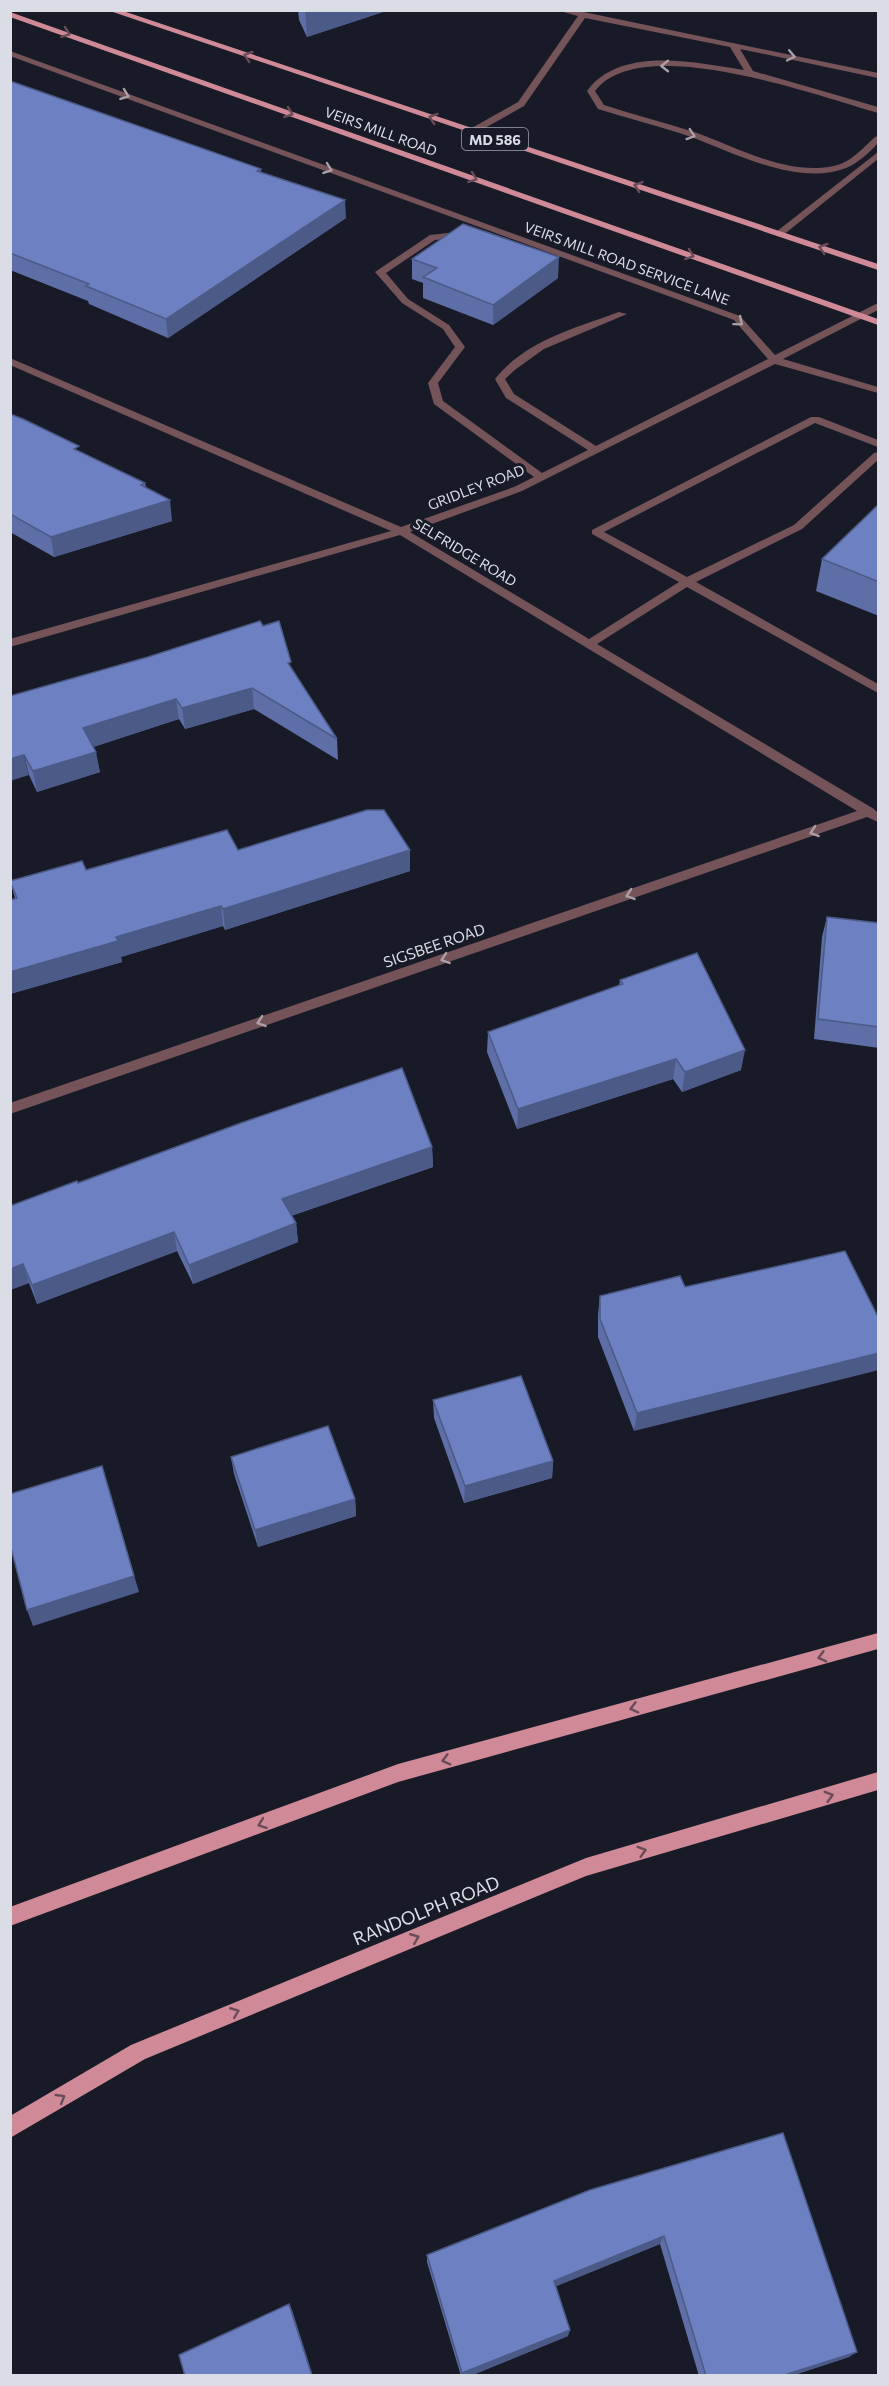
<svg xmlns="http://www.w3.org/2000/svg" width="889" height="2386" font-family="Commissioner,sans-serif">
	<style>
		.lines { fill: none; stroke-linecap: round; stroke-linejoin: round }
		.minor { fill: #745359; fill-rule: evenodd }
		.major { fill: #cf8997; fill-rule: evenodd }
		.wall { fill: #5e6ea6 }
		.shaded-wall { fill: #4c5a87 }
		.building { fill: #6d80c1; stroke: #4c5a87; stroke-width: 1.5 }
		.oneway { stroke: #6a4c59 }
		.oneway2 { stroke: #ac9fa6 }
		.labels { text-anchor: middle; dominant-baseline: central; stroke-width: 6; stroke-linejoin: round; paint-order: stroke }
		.far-street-label { font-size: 14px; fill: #dadde5; stroke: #181b27 }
		.shield { fill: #181b27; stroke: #a0a3ac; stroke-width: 1.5 }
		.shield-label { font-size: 14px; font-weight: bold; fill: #dadde5 }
		.street-label { font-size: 15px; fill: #dadde5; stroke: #181b27 }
		.near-street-label { font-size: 18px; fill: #dadde5; stroke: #181b27 }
	</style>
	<rect width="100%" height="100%" fill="#181b27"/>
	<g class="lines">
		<path class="minor" d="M556,10H574L878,73V78L740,49L753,71L878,107V113C816,96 642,31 595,91L604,105C635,115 666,123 697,133C739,148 787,176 834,166C850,163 863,148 875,137L878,136V143C869,153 858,163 846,168C798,187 735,153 691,137C660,126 629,119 598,109L587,91C621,45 696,63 744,70L730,47L585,18L524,106L476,133H470V129L518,102L578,16Z
			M10,51L740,316L775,355L878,303V310L783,359L878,387V393L775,364L522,491L410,532L589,639L679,582L592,534V530L811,417H819L878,440V447L815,423L604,532L687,577L794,525L874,453L878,452V460L802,529L696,582L878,684V693L687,587L597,644L874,809L878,813V822L867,817L10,1114V1103L857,811L400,535L10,647V639L391,531L10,365V358L401,527L514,487L534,477L434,404L428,383L455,347L443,329L402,303L375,272L430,235L466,231L471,234L466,237L435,240L386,273L408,299L449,325L465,347L438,383L443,401L542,473L588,450L506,398L495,379C525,341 575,328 619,312L627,314L544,349L516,369L505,379L514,394L596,446L768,359L734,320L10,56Z
			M878,152V159L782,236H776V232Z"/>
		<path class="major" d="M107,10H120L878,264V270Z
			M10,12L878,319V325L10,17Z
			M878,1633V1649L398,1782L10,1926V1907L398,1764Z
			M878,1772V1790L586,1876L145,2059L10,2138V2116L131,2045L586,1858Z"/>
	</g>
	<path class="wall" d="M298,10H389L307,37L299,20Z
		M10,81L261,169V172L346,218L168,338L89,304L88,301L10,270Z
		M412,259L558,278L493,325L423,298V283L412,279Z
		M10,414L80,452L145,483L146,488L172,521L54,557L10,532Z
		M879,504V616L816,591L822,559Z
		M292,669L337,739L338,760L254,709L185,729L179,719L93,747L100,772L37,792L29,775L10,696Z
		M238,850L410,871L225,930L223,926L121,957L122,962L10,994V900L15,898L10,881Z
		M827,917L879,923V1048L814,1039L822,937Z
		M620,980L741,1070L682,1092L673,1079L517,1129L487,1052L488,1032L619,986Z
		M432,1147L433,1167L291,1216L296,1223L298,1242L193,1284L177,1251L37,1304L29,1283L10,1290V1206L78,1183Z
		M680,1276L634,1431L598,1337V1314L600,1296Z
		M433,1400L553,1461L552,1478L464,1503L434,1418Z
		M231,1457L355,1499L356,1516L258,1547L234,1474Z
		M783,2133L849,2357L791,2376H699L660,2244L556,2286L568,2336L470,2376H461L427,2262V2255Z"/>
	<path class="shaded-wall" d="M305,10H389L307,37Z
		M345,200L346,218L168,338L166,319Z
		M559,257L558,278L493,325V305Z
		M170,500L172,521L54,557L51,537Z
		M252,688L254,709L185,729L182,708Z
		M176,699L179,719L87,749L83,728Z
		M96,752L100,772L37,792L33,771Z
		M24,755L29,775L10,781V759Z
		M410,850V871L225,930L223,909Z
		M221,906L223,926L121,957L122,962L10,994V972L116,937Z
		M745,1050L741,1070L682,1092L685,1072Z
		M676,1059L673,1079L517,1129L518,1109Z
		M432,1147L433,1167L284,1218L282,1199Z
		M296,1223L298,1242L193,1284L189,1265Z
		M174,1232L177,1251L37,1304L32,1285Z
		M23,1264L29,1283L10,1290V1269Z
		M879,1353V1370L634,1431L637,1413Z
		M553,1461L552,1478L464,1503L465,1486Z
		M102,1466L139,1592L33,1626L27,1610Z
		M355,1499L356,1516L258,1547L255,1530Z
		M664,2236L660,2244L552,2288L554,2281Z
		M289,2304L292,2310L313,2376H312Z
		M570,2330L568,2336L470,2376H462V2373Z
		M857,2352L849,2357L791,2376H781Z"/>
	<path class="building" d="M10,81L261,169L257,171L345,200L166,319L86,286L89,284L10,253Z
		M463,224L559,257L493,305L423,277L437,268L412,259Z
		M10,414L23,419L79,446L74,449L145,483L141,485L170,500L51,537L10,514Z
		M879,504V582L822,559Z
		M260,621L263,626L279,621L291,662L288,663L337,739L252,688L182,708L176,699L83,728L96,752L33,771L24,755L10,759V696L148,657Z
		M367,810H384L410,850L223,909L221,906L116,937L118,941L10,972V900L17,898L10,881L82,861L86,870L227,830L238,850Z
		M827,917L879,923V1027L818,1019Z
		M697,953L745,1050L685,1072L676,1059L518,1109L488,1032L623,984L620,980Z
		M402,1068L432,1147L282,1199L296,1223L189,1265L174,1232L32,1285L23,1264L10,1269V1206L77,1181L78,1183L241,1123Z
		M845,1251L879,1319V1353L637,1413L600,1319V1296L680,1276L685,1287Z
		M521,1376L553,1461L465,1486L433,1400Z
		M328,1426L355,1499L255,1530L231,1457Z
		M102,1466L134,1576L27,1610L10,1544V1494Z
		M783,2133L857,2352L781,2376H706L664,2236L554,2281L570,2330L462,2373L427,2255L590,2190Z
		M289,2304L312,2376H185L179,2355Z"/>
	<defs><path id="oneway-chevron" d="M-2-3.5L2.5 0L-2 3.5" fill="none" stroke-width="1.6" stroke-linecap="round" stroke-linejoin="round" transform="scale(1.5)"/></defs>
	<g class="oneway">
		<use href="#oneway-chevron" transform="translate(66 33) rotate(20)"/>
		<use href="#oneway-chevron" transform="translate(248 56) rotate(-162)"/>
		<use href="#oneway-chevron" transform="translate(289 113) rotate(20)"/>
		<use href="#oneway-chevron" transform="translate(433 118) rotate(-162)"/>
		<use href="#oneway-chevron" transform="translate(473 178) rotate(20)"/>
		<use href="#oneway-chevron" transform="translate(638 186) rotate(-161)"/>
		<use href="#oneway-chevron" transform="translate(823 248) rotate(-162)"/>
		<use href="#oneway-chevron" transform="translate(690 255) rotate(20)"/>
		<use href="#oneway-chevron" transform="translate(822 1657) rotate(165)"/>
		<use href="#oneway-chevron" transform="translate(634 1708) rotate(165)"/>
		<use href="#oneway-chevron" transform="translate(446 1760) rotate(165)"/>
		<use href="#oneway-chevron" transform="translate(829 1796) rotate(-16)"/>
		<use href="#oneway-chevron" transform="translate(262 1824) rotate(160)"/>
		<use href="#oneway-chevron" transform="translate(642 1851) rotate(-16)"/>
		<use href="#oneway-chevron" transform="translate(415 1938) rotate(-22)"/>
		<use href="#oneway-chevron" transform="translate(235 2012) rotate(-22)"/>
		<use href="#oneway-chevron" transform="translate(61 2098) rotate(-31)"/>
	</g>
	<g class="oneway2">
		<use href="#oneway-chevron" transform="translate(791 56) rotate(12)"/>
		<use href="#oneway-chevron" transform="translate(665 66) rotate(-180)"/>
		<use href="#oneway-chevron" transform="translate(125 95) rotate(20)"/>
		<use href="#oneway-chevron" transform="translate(691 135) rotate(18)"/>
		<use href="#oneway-chevron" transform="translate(328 169) rotate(20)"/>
		<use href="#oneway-chevron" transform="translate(739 322) rotate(40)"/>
		<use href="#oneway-chevron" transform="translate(814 832) rotate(161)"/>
		<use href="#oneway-chevron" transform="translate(630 895) rotate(161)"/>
		<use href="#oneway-chevron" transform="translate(445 959) rotate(161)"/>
		<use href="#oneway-chevron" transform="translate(261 1022) rotate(161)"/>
	</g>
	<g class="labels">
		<g class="far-street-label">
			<text transform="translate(381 131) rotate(20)">VEIRS MILL ROAD</text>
			<text transform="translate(627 263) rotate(20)">VEIRS MILL ROAD SERVICE LANE</text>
			<text transform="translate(476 487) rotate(-21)">GRIDLEY ROAD</text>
			<text transform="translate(465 552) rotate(31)">SELFRIDGE ROAD</text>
		</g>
		<rect class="shield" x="462" y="128" width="66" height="22" rx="4.5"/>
		<g class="shield-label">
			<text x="495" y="139">MD 586</text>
		</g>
		<g class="street-label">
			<text transform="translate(434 945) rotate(-19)">SIGSBEE ROAD</text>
		</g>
		<g class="near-street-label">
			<text transform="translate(426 1910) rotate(-22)">RANDOLPH ROAD</text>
		</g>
	</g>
	<rect width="889" height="2386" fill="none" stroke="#dadde5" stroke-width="24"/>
</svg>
